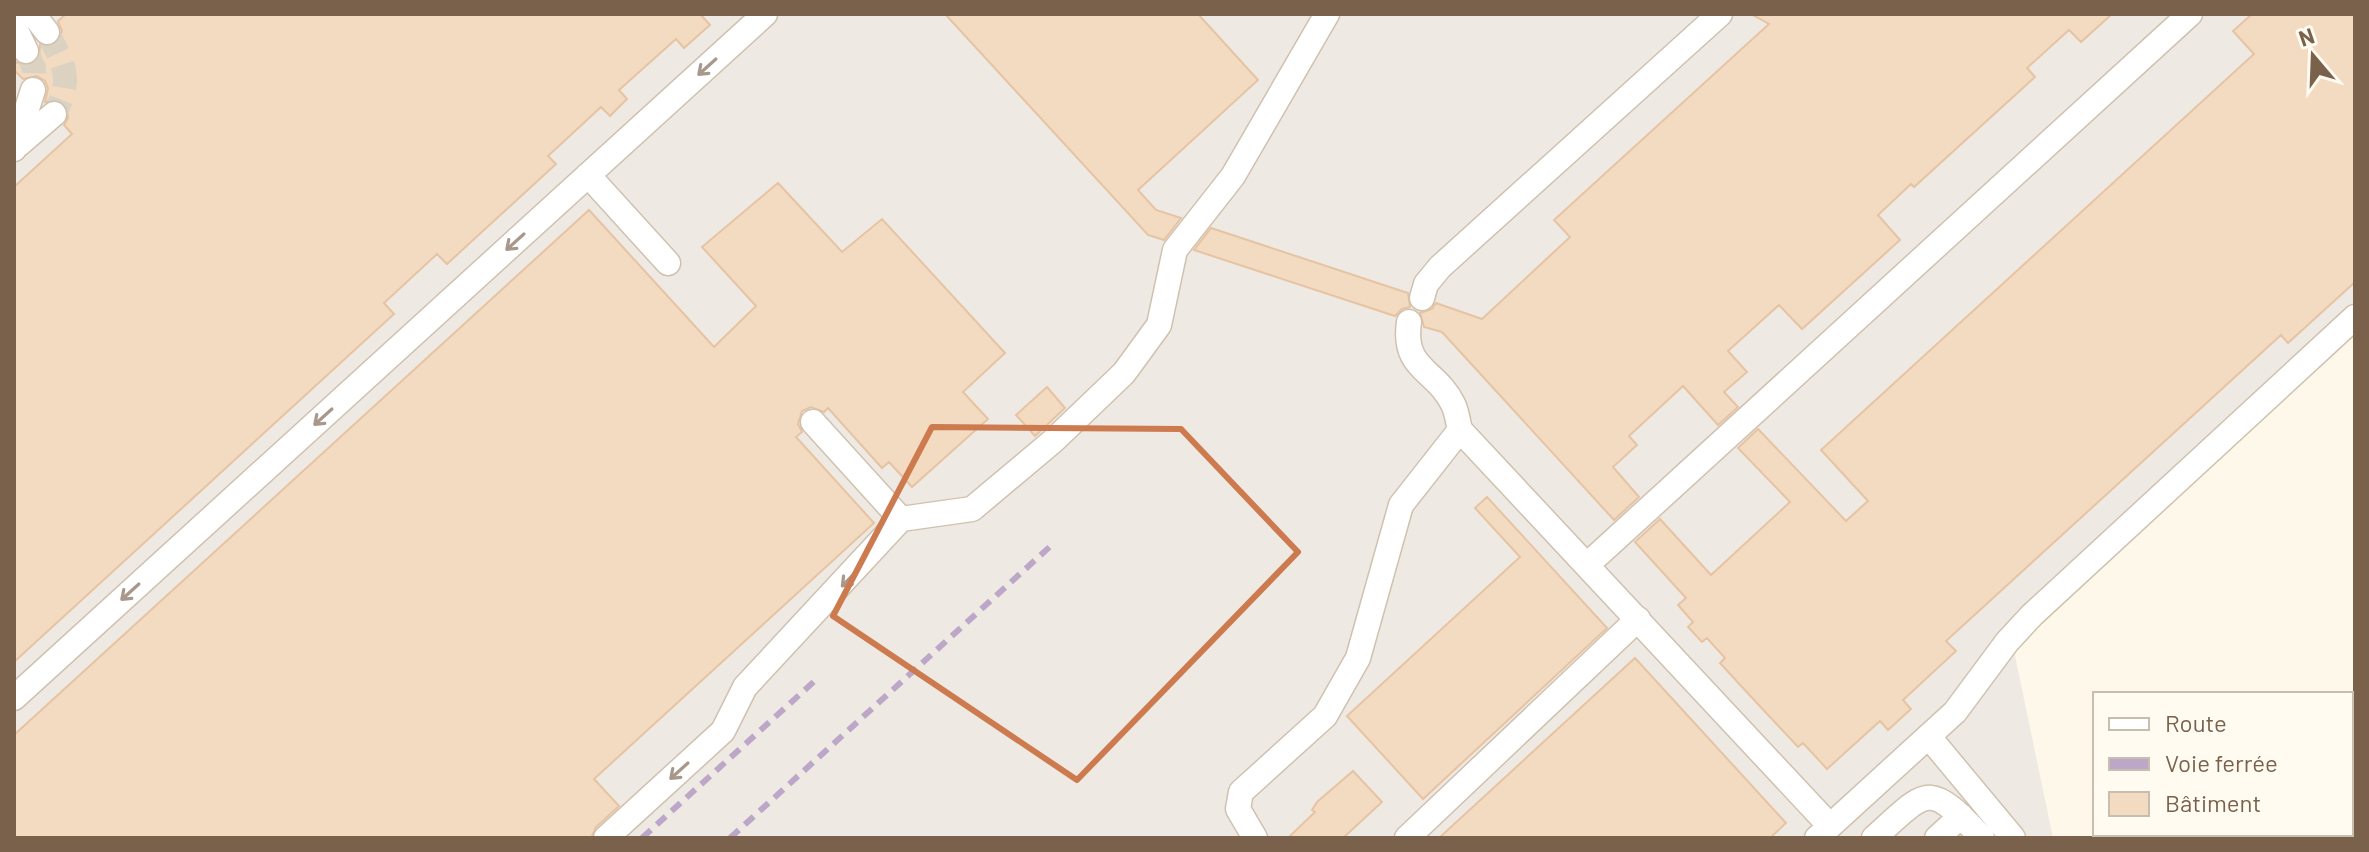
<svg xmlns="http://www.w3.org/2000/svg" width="2369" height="852" font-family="Barlow,sans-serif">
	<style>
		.industrial { fill: #eeeae3 }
		.building { fill: #f3dbc2; stroke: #e6c3a2; stroke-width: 2 }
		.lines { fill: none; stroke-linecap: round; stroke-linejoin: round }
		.minor-tunnel { stroke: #dcd2c2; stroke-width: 24; stroke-dasharray: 24 12; stroke-linecap: butt }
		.minor-casing { stroke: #d0c1af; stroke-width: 27 }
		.minor { stroke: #fff; stroke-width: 24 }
		.rail { stroke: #bda7c8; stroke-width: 6; stroke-dasharray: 12 8; stroke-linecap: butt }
		.oneway { stroke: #a8988b }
		.marked { fill: none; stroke: #cc7a4e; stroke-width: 6; stroke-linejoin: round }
	</style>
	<rect width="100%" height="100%" fill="#fdf8ea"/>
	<path class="industrial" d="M14,14H2355V324L2013,646L2053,838H14Z"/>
	<path class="building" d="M66,14H700L710,25L684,48L676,39L619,90L627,99L610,116L601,107L548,156L556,164L447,264L437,254L384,303L394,314L14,662V187L72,134L64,125L68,118L66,105L58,100L45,102L48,88L45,81L37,76L23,79L14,70V62L32,65L39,59L40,45L48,47L57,43L62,31L58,21Z
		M945,14H1198L1258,80L1138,190L1156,210L1181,218L1164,240L1148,235Z
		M1751,14H2112L2081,42L2069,30L2027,68L2035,77L1914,187L1911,184L1878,215L1900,240L1802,329L1779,305L1728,351L1747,372L1724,392L1738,407L1718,425L1683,386L1629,436L1637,445L1613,467L1639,497L1614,520L1442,332L1424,327L1420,313L1432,309L1436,303L1482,319L1570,237L1554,220L1769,24Z
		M2252,14H2355V282L2288,343L2281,335L1946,641L1956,651L1903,700L1911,709L1888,730L1880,721L1827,769L1803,743L1798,747L1742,687L1720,663L1725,658L1707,638L1702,642L1688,627L1693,622L1678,605L1686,598L1635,542L1660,519L1711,575L1790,502L1738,448L1758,429L1846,521L1868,501L1821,450L2254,54L2233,31Z
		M778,183L842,252L882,219L1005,353L963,392L988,419L912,487L889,462L882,468L828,408L824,412L811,407L802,411L798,424L802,432L796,437L874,523L594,779L619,806L596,827L591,838H14V735L589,210L714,347L756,306L702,247Z
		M1211,228L1408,293L1410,307L1402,309L1395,316L1194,250Z
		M1047,387L1065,408L1035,436L1016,415Z
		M1487,497L1607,628L1423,799L1347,716L1520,557L1475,508Z
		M1635,658L1786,823L1770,838H1439Z
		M1353,771L1382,802L1343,838H1288L1315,812L1312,810L1317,802Z"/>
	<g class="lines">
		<path class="minor-tunnel" d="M47,32C64,64 74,80 54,114
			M26,51L34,68L33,90"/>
		<defs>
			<path id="minor" d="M33,14L47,32
				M14,26L26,51
				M18,145L54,114
				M14,149L33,90
				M588,175L668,263
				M1422,298L1426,284L1440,267L1720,14
				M1409,322C1402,370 1436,369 1453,404C1457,412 1458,422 1460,430L1830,826
				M813,422L901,519
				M1587,565L2190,14
				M14,698L765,14
				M1929,737L2013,838
				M606,838L723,731L745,687L901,519L972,509L1053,441L1124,373L1159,325L1175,250L1233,176L1327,14
				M1255,838L1238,809L1241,792L1325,716L1358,658L1401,505L1460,430
				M1407,838L1638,619
				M1817,838L1955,712L2007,642L2032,615L2355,317
				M1874,838C1929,788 1928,781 1982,838
				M1937,838L1961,816"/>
		</defs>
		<use href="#minor" class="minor-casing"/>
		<use href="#minor" class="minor"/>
		<path class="rail" d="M642,838L819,677
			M730,838L1055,542"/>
	</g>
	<defs><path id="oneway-shaft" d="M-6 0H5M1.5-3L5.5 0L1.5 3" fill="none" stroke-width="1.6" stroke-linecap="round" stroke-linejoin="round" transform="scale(2)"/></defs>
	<g class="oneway">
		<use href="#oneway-shaft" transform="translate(707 67) rotate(138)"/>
		<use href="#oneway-shaft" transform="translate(515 242) rotate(138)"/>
		<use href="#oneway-shaft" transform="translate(323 417) rotate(138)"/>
		<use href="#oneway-shaft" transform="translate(850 578) rotate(134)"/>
		<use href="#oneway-shaft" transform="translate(130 592) rotate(138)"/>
		<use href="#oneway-shaft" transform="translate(679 771) rotate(138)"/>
	</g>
	<path class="marked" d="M932,427L1181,429L1298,552L1077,780L833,616Z"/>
	<rect width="2369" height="852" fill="none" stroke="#79614c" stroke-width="32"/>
	<rect x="2093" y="692" width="260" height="144" fill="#fffbf1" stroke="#c9bdaf" stroke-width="2"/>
	<rect x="2109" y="718" width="40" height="12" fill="#ffffff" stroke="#c9bdaf" stroke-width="2"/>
	<text x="2165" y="732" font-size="24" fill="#79614c">Route</text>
	<rect x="2109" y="758" width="40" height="12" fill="#bda7c8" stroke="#c9bdaf" stroke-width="2"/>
	<text x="2165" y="772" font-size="24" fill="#79614c">Voie ferrée</text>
	<rect x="2109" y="792" width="40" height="24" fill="#f3dbc2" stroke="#c9bdaf" stroke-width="2"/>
	<text x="2165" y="812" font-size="24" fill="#79614c">Bâtiment</text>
	<g transform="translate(2313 56) rotate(341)" stroke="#fffbf1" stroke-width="6" paint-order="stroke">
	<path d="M0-6L14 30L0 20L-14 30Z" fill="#79614c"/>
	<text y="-12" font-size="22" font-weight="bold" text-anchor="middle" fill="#79614c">N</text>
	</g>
</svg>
